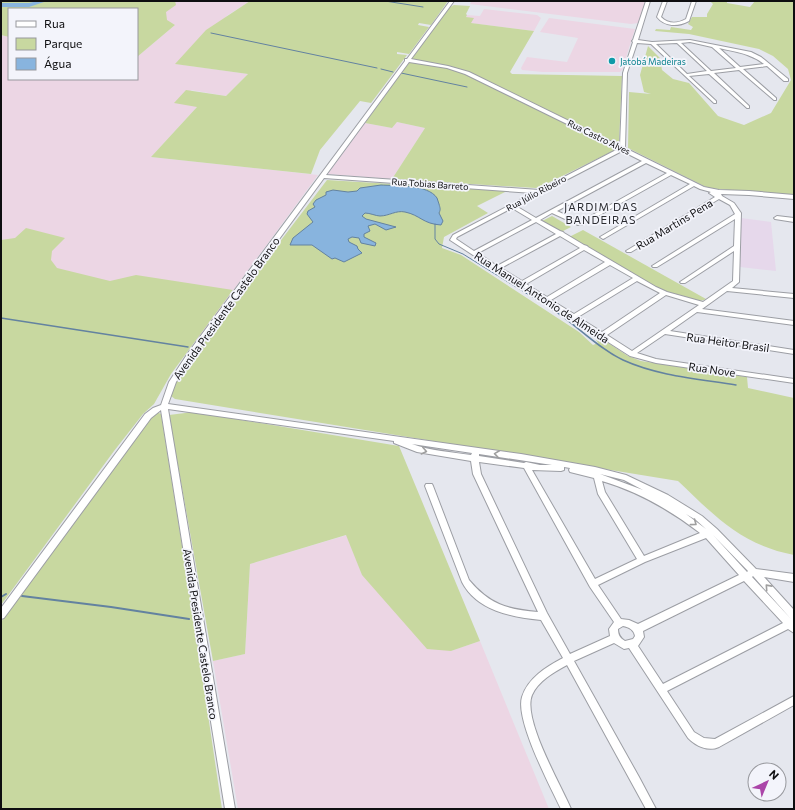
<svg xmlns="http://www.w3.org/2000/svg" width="795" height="810" font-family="Commissioner,sans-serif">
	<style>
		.industrial { fill: #ecd6e4 }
		.education { fill: #e6d8eb }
		.green { fill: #c8d8a0 }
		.water { fill: #88b4de; stroke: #6382a0 }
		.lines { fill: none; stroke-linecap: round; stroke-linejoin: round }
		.stream-far2 { stroke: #6382a0; stroke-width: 1 }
		.stream-far1 { stroke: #6382a0; stroke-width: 1.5 }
		.stream { stroke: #6382a0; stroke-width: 2 }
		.river { fill: #88b4de; fill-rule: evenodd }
		.minor-casing { stroke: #9c9ea4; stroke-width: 2 }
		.minor { fill: #fff; fill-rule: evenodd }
		.oneway { stroke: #9f9f9f }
		.culture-dot { fill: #0f9aa8; stroke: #f3f4fb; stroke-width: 1.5 }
		.labels { text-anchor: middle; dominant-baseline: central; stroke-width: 3.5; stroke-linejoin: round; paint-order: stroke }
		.far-culture-label { font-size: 9px; fill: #0d838f; stroke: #f3f4fb; text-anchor: start }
		.far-street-label { font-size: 9px; fill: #0e0e10; stroke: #f3f4fb }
		.far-quarter-label { font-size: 11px; letter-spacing: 1px; fill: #2c2d32; stroke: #f3f4fb }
		.street-label { font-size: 11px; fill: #0e0e10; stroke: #f3f4fb }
	</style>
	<rect width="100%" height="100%" fill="#e5e7ee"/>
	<path class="industrial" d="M135,1H250L228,15L176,64L248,74L226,96L191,90L197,107L151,157L318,175L196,341L1,311V35L9,37V79H137V57L175,25L137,18Z
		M472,1H645L638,23L631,24L470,4Z
		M484,9L537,15L541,18L534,31L470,23L473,19L466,17L467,15L480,16Z
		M549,18L635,29L622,70L620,72H543L522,70L521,68L527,57L567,62L578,38L540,32Z
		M397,122L425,128L392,179L328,174L365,123L392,128Z
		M347,535L362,575L451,651L480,641L549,809H238L213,661L245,654L250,564Z"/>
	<path class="education" d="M741,218L771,222L776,271L740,267Z"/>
	<path class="green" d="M1,1H175L176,5L166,12L167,20L175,25L137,57V9H9V37L1,35Z
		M250,1H448L431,25L419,23L418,25L429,27L409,54L397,52V54L407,55L371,103L360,101L320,150L311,174L151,157L197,107L174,103L186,90L226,96L248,74L175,64L206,30Z
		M710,1H727V3L750,7L755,1L794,2V196L708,188L628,148L629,92L651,94L644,92L640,75L648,46L660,58L662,70L673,79L689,83L718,116L744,125L771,113L791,80L788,69L773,56L759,49L689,34L655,31L656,29L670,30L671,27L691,30L693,27L688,24L692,17H707V14L713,4Z
		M454,5L470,6L466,14L467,15L466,17L474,18L471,23L534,31L510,72L512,74L622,76L619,143L612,141L607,143L617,149L542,186L536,188L392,179L425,128L397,122L392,128L365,123L448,8Z
		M327,180L507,191L477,206L488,213L444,237L442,248L461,255L579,332L593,345L598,343L596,340L599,337L628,356L641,361L747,377L748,388L794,398V555C741,545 715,516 678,481L175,399L171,396L174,385L201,345Z
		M552,216L571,227L561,232L542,221Z
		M26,228L65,238L52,251L51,260L57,268L110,281L136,275L233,290L171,374L154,404L143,414L114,451L1,605V240L15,238Z
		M583,230L706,299C686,312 591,250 569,237Z
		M157,412L161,414L195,627L222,809H1V622L154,413Z
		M193,412L399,446L480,641L451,651L427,649L362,575L346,535L250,564L245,654L213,661L169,415Z"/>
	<path class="water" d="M381,185C395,186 428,184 437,198C438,200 438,202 439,204C440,208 441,209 439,213L443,221L441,225C423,224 420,215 405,212C396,210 389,216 380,216C376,216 370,213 365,213L362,216L366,219L396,227L386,230L375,224L368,226L370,231L364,234V237L376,243L375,246L361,243L359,238L352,237L348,239L349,242L357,246L358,249L362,253L344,262L335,258L332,259L312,245H290L293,238L313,222L307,214L308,211L315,207L313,204L316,200L326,195V192L333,190L348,192L357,191L360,188Z"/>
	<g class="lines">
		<path class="stream-far2" d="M385,1L423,7
			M211,33L377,68
			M381,69L393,72
			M401,73L467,87
			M435,224V239L439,244L463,254L553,310"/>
		<path class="stream-far1" d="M552,309C577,325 596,347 623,360C658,376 699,379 736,385
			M1,318L188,347"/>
		<path class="stream" d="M22,596L111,607L189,619
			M1,597L6,594"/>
		<path class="river" d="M38,1H47L29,7H1V3H29Z"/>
		<defs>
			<path id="minor" d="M450,1H454L411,59L448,66L469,72L620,146L623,73L633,42L632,41L633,40L646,1H650L638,40L652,42L690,40L751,52L761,57L788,79V81H784L767,66L743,69L776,98V100H774L739,70L714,73L749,106V108H747L709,74L689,76L716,101V103H714L651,44L637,43L627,73L625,148L704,187L719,190L749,191L794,195V199L749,195L721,194L722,196L734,203L741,213L739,282L732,288L794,294V298L727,291L702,309L794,321V325L697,312L670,331L794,350V354L665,334L637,353L656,359L794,379V383L656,363L630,356L519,285L450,240L453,235L533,193L324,178L188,363L176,382L168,404L521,454L595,467L626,475L668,495L702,516L717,529L756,569L794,574V582L764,577L794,610V633L788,629L667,691L694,732L704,738L715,739L794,696V705L719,747C708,752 696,746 688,738L629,648L624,649L614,643L574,661L639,777L656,809H646L567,665C554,672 538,681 532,695C522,719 561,785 571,809H561C550,786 515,720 522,697C528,678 546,667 563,658L541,620C512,617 477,611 462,582L425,486L426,484H432L433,486L469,580C490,605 507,609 538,612L473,474L471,461L417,452L394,443V441L168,409L235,809H225L161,410L151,418L4,618L1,619V608L145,414L153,408L161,405L169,382L188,353L405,61V59H407ZM690,42L712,47L736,68L711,71L681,43ZM677,43L707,71L687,74L656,44ZM719,48C736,52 750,53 764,64L740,67ZM409,62L447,68L465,74L618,149L539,190L326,175ZM622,151L642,161L536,218L516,206ZM646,163L667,173L580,222L557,211ZM671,175L690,184L600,237L603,239L605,238L694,186L700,189L711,192L709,193L715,197L626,251L627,252H631L719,199L730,205L735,214L652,266L653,267H657L735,219L734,246L680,282L681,283H685L734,251L733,281L703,302L667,292L656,287L588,247L587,246L584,245L564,233L563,232L560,231L540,220L552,213L578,225H582ZM512,208L532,220L474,251L456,239L457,237ZM536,222L556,234L497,266L478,253ZM560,236L580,248L522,281L501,268ZM584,250L605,262L547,297L526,284ZM610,265L633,278L574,314L551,300ZM637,281L660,293L602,332L578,317ZM666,295L699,305L632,351L607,335ZM412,444L472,453L471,455C452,452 430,451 412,444ZM479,454L552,465H540L526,462L524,463L479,456ZM479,462L524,468L590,587L614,622L609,629L610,636L570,654L547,613L481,474ZM564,467L570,468L569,470L570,472L594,478L598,494L637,559L595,579L532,470L561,471L564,470ZM600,474L624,480L643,490ZM602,481C639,492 670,510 700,533L644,556L605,492ZM686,514L696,520L706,529ZM713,535L748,571L747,572ZM706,538L739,575L638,624L629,620L621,619L598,585L645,562ZM753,576L791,619H792H791L752,577ZM744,581L783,623L663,684L638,646L644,637L643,631ZM623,626C629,627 634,630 635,636L633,639L625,641C620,638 618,635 618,629Z
				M663,1H667L661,17C668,24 677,24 686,19L692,1H696L689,21C678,27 665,27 657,17Z
				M777,216L794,218V222L775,219L774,218Z"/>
		</defs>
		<use href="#minor" class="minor-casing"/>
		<use href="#minor" class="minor"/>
	</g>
	<defs><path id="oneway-chevron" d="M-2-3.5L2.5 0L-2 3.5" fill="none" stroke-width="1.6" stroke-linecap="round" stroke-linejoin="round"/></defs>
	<g class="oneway">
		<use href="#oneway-chevron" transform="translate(424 451) rotate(12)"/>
		<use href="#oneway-chevron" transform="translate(497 454) rotate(-172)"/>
		<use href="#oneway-chevron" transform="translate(694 523) rotate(37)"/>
		<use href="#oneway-chevron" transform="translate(768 587) rotate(-132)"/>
	</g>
	<circle class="culture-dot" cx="612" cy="61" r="4"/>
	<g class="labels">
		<g class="far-culture-label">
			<text x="620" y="61">Jatobá Madeiras</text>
		</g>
		<g class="far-street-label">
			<text transform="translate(599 137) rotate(26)">Rua Castro Alves</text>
			<text transform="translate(430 184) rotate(4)">Rua Tobias Barreto</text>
			<text transform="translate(536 193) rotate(-28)">Rua Júlio Ribeiro</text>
		</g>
		<g class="far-quarter-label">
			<text x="601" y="206">JARDIM DAS<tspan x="601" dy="13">BANDEIRAS</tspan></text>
		</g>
		<g class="street-label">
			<text transform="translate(674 224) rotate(-31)">Rua Martins Pena</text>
			<text transform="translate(542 297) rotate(33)">Rua Manuel Antonio de Almeida</text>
			<text transform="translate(226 308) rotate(-54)">Avenida Presidente Castelo Branco</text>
			<text transform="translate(728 342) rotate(8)">Rua Heitor Brasil</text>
			<text transform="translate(712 369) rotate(8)">Rua Nove</text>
			<text transform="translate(201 634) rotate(81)">Avenida Presidente Castelo Branco</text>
		</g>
	</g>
	<rect width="795" height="810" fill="none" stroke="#0e0e10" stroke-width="4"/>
	<rect x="8" y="8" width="130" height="72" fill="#f3f4fb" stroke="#97989d"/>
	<rect x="16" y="21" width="20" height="6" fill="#ffffff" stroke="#97989d"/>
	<text x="44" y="28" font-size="12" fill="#0e0e10">Rua</text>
	<rect x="16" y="38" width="20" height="12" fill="#c8d8a0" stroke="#97989d"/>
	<text x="44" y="48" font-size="12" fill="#0e0e10">Parque</text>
	<rect x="16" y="58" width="20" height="12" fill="#88b4de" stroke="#97989d"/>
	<text x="44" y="68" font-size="12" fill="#0e0e10">Água</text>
	<g transform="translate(767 782) rotate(44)"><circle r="19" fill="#f3f4fb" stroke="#97989d"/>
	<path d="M0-3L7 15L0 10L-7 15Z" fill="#ab45a9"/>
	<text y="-6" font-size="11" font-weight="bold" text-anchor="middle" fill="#0e0e10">N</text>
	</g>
</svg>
